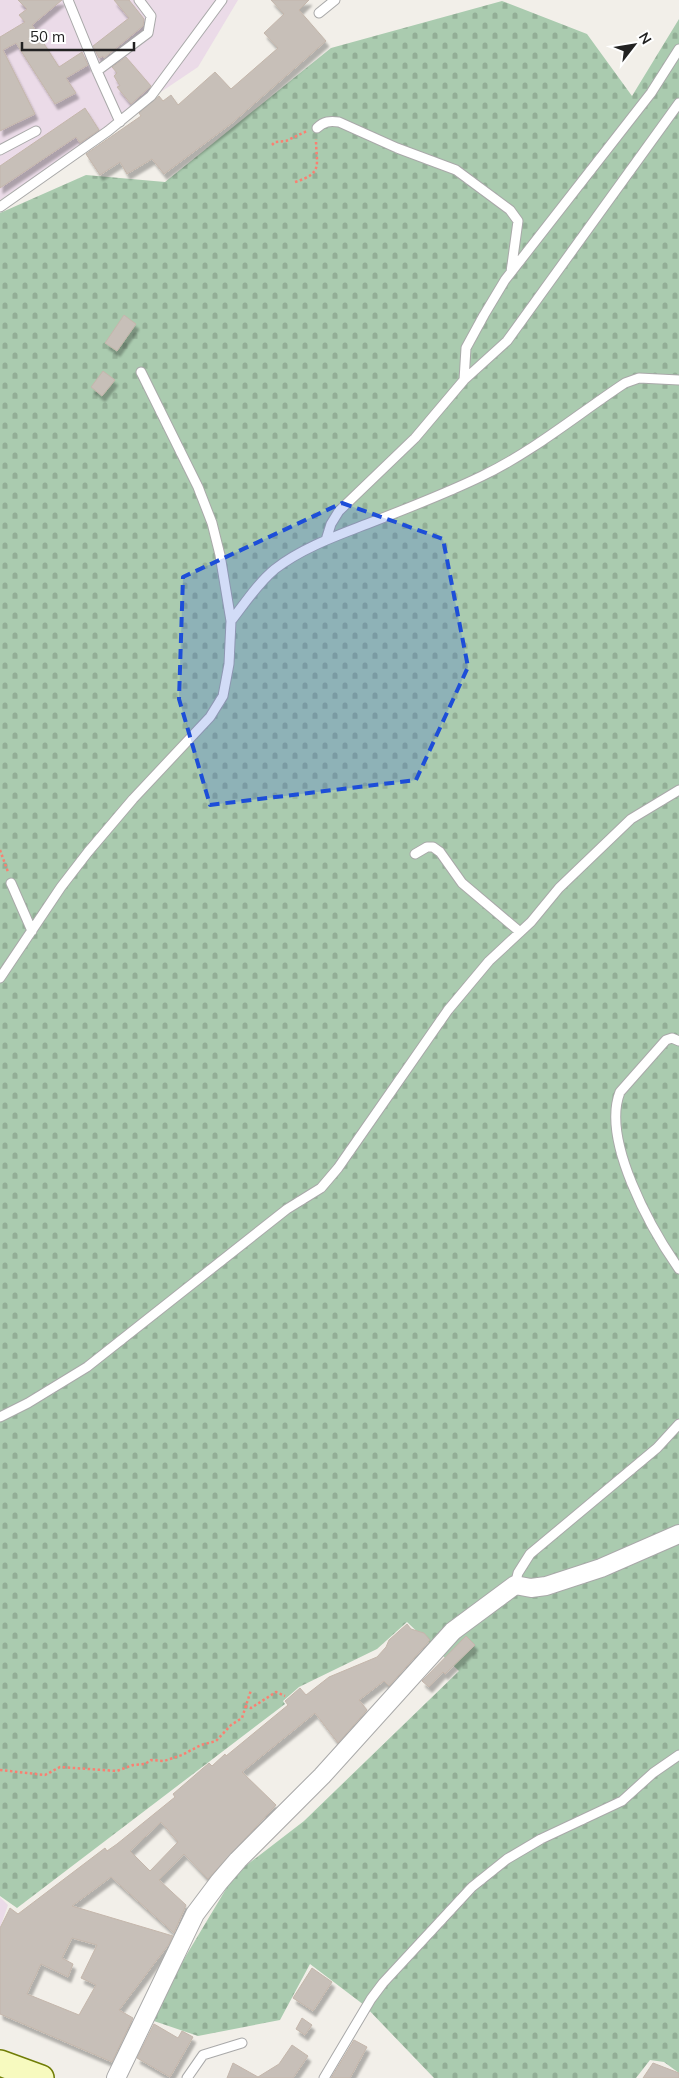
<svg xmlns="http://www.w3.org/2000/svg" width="679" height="2078" font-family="Mulish,sans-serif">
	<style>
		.industrial { fill: #ebdbe8 }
		.cemetery { fill: url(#cemetery-stones) }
		.building { fill: #c7bfb8; stroke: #c4b6ab; fill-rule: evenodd; filter: url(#shadow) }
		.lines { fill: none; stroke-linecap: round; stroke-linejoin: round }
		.service-casing { stroke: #a9a9a9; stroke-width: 11 }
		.minor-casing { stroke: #a9a9a9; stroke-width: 20 }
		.secondary-casing { stroke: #707d05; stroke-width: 28 }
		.path { stroke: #fa8072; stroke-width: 2.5; stroke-dasharray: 2.5 2.5; stroke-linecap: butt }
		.service { stroke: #fff; stroke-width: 9 }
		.minor { stroke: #fff; stroke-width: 18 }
		.secondary { stroke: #f7fabf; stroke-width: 25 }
		.marked { fill: #1d4ed8; fill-opacity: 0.2; stroke: #1d4ed8; stroke-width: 4; stroke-dasharray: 10 6; stroke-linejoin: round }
	</style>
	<defs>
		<pattern id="cemetery-stones" width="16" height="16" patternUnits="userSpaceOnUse" patternTransform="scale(1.25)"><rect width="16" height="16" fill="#aacbaf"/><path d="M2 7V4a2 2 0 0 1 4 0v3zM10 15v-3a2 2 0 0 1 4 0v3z" fill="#92ae96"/></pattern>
		<filter id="shadow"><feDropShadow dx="3" dy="5.5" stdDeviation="1" flood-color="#0004"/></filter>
	</defs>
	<rect width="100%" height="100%" fill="#f2efe9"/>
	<path class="industrial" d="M0,0H238L198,67L0,200Z
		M0,1897L8,1905L0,1928Z"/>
	<path class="cemetery" d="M502,1L587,34L632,96L679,19V2073L664,2062L650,2060L636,2078H434L364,2005L310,1964L280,2020L198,2036L148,2019L235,1874L304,1821L459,1671L407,1622L377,1649L299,1687L283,1701L285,1704L17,1908L0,1896V213L86,175L165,182L331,48Z"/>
	<path class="building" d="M18,0H62L32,25L59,67L82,52L88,65L66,78L76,93L55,104L16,43L3,50L35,114L0,131V37L25,22L19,15L27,9Z
		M114,0H129L144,19L143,26L104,58L103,56L99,58L93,46L129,18Z
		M271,0H309L299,10L326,41L232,123L164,174L152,159L127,174L120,162L100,175L86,154L141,116L139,113L159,96L163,101L171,95L178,105L215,72L231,89L278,48L264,33L284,14Z
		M126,57L151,86L131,104L117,87L120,86L114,76L117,73L112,67Z
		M85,108L99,130L80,143L76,137L0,188V166Z
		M124,315L136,324L117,351L105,343Z
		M103,371L115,380L102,396L91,387Z
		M407,1624L411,1629L424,1633L430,1640L389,1686L384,1681L359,1700L367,1710L338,1743L315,1713L242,1772L276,1805L208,1879L184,1854L159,1880L186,1905L174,1933L111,1877L72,1906L173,1936L169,1944L119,2010L133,2018L112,2062L0,2014V1928L10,1908L18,1914L105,1848L107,1851L117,1844L175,1797L173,1794L209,1763L212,1766L225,1754L226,1756L288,1705L285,1701L300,1688L306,1695L329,1677L377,1657L386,1647L389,1640ZM161,1822L178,1842L150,1871L130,1851ZM72,1938L97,1945L81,1978L96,1985L79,2015L27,1994L41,1964L68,1977L73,1964L62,1958Z
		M466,1636L475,1645L445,1674L443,1672L429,1687L422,1681Z
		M312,1968L332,1982L313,2011L293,1998Z
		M302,2018L312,2025L305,2035L296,2029Z
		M154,2024L178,2038L182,2031L193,2037L170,2077L137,2058Z
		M354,2040L367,2047L350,2078H331Z
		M292,2045L308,2056L293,2078H227L233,2063L258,2077L279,2064Z
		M653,2063L679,2073V2078H643Z"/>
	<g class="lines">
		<defs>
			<path id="service" d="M68,0L97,71
				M319,13L335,0
				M120,122L97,71L148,33L151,16L139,0
				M317,128C324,121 330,121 339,122L397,148L456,170L510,210L518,221L511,272
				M0,150L36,131
				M0,207L108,131L151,96L222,0
				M464,380L507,341L679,103
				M326,540L331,524L339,511L415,438L464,380L466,348L484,315L505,280L651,93L679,49
				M231,621C245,603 258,583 275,569C302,548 336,536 367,524C406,509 445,494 482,476C534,451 578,414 625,383L639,378L679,380
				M415,854L427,847H433L440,852L462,883L520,932
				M11,883L32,931
				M0,978L61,887L88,852L133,799L210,717L223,696L229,664L231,621L220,555L212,523L198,487L141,372
				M679,1041L672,1038L666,1040L620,1092C601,1140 651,1229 679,1269
				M0,1417L28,1403L87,1367L287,1209L321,1188L338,1168L448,1010L489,961L531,922L559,888L631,819L679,790
				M515,1585L518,1573L530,1554L657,1448L679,1424
				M187,2078L203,2055L242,2043
				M324,2078L371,1999L383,1983L472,1887L507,1859L541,1839L622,1801L653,1773L679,1755"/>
			<path id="minor" d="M116,2078L195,1914L219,1882L238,1860L322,1776L453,1631L515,1585L531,1588L546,1586L601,1568L679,1534"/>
			<path id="secondary" d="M0,2063L41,2078"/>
		</defs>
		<use href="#service" class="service-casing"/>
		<use href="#minor" class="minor-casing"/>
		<use href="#secondary" class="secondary-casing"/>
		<path class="path" d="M272,145L275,142L286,141L307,131
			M295,182C324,173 316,165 316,139
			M0,850L8,872
			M245,1706L251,1708L276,1692L285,1696
			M0,1770L45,1775L60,1767L117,1771L133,1765L145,1764L151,1760L164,1761L182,1755L201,1745L216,1741L231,1725L242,1718L251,1690"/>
		<use href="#service" class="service"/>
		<use href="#minor" class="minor"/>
		<use href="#secondary" class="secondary"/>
	</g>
	<path class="marked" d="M342,503L443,539L468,667L416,780L210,805L179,699L183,577Z"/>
	<g transform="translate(634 45) rotate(59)" stroke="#ffffff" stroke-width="4" paint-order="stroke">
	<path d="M0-4L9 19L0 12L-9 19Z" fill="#222222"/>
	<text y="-8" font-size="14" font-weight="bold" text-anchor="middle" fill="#222222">N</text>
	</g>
	<path d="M22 42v8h112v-8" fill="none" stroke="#222222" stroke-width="2.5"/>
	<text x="30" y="42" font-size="15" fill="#222222" stroke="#ffffff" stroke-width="4" paint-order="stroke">50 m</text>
</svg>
